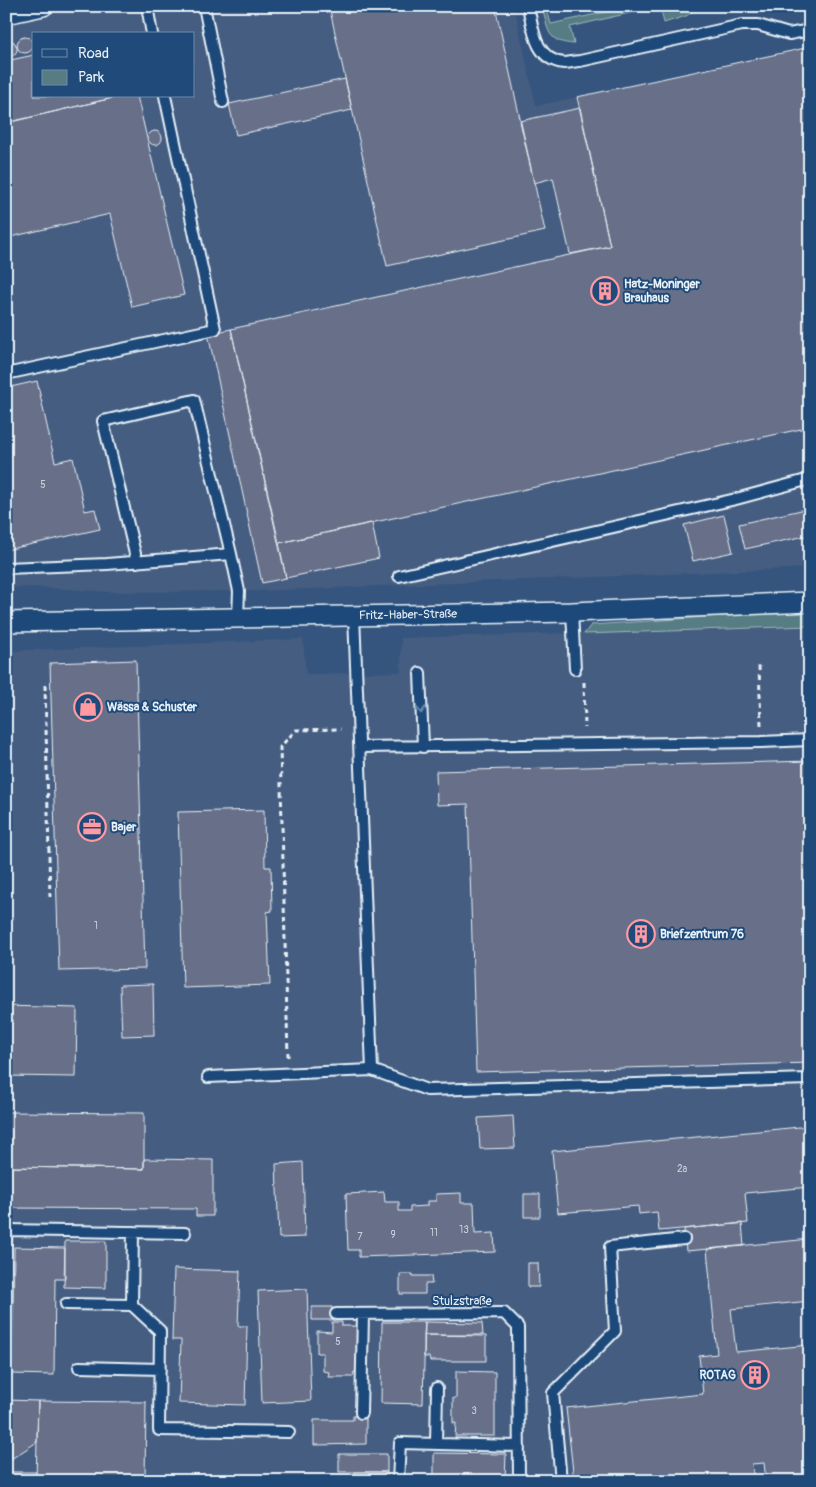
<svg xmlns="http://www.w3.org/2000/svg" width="816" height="1487" font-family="Pangolin,sans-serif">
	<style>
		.built { fill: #445d81; fill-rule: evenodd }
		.green { fill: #577d83; stroke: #a0b7be }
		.building { fill: #687089; stroke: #e8f1f8 }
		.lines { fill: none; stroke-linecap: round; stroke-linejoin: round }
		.lane-casing { stroke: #e8f1f8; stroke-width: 14 }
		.street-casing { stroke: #e8f1f8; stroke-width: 22 }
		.path { stroke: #e8f1f8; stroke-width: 3; stroke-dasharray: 5 4; stroke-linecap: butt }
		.lane { stroke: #1f4a7a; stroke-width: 10 }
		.street { stroke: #1f4a7a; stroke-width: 19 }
		.oneway { stroke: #6f8dac }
		.labels { text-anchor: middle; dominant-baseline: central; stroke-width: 4; stroke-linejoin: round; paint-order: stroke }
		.number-label { font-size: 10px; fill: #c8d1dc }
		.poi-label { font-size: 12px; font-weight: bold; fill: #e8f1f8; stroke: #1f4a7a; text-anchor: start }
		.street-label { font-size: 12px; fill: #e8f1f8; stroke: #1f4a7a }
	</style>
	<rect width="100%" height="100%" fill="#35557e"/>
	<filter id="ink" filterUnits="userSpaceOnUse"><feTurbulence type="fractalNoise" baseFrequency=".02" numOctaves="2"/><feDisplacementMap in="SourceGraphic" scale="10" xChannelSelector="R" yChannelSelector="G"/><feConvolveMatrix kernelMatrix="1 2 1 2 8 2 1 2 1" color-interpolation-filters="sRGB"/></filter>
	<g filter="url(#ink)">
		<path class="built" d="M6,6H514L536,106L810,47V568L261,591L112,592L32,587L6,588ZM34,34H194V96H34Z
			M810,626V1481H6V651L303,639L306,674L401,672V638Z"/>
		<path class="green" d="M633,6H659L570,27L574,44C548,42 548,32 543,9H547L551,24Z
			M660,6H702L686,16L664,23Z
			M810,612V626L584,634L591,625L706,617Z"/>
		<path class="building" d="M329,6H495L545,231L387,266Z
			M17 45a8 8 0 1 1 16 0a8 8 0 1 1-16 0Z
			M10,40L14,42L17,47V51L14,55L9,56L6,55V41Z
			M810,47V427L279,543L231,329L610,246L577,97Z
			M34,55V96H121L6,123V61Z
			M345,79L352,110L236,135L229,104Z
			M121,96H137L184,295L132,307L110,214L6,238V123Z
			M580,108L610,246L570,254L553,178L534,183L520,121Z
			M148 138a7 7 0 1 1 14 0a7 7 0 1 1-14 0Z
			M231,329L286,578L262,583L208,334Z
			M37,381L55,462L73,458L85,511L95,509L100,529L6,550V388Z
			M810,508V535L745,549L739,524Z
			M724,515L733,552L693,561L684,525Z
			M372,523L379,558L286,578L279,543Z
			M136,660L145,969L59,971L50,663Z
			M810,761V1063L476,1072L468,804L437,805L436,771Z
			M264,810L265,867H271L272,911L267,912L270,985L183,988L178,812Z
			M153,984L154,1035L122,1036L120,985Z
			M6,1006L77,1008L76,1077L6,1076Z
			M6,1112L144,1113V1169L6,1167Z
			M513,1116L515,1148L480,1149L478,1118Z
			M810,1126V1187L745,1193L748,1223L659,1231L657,1212L639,1214L638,1206L558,1213L552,1151Z
			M144,1159L213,1160V1216H196V1209L6,1208V1167L144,1169Z
			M303,1162L305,1237L279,1238L276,1164Z
			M384,1192L385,1202H399V1211H410V1207L427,1206V1201H436V1194L461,1193V1203H474L475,1234L494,1233L495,1252L359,1257V1250H348L346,1194Z
			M524,1194H540V1217H524Z
			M742,1223L744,1246L686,1251L684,1229Z
			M810,1239V1301L731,1309L736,1352L810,1345V1481H766L764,1463L752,1464L754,1481H574L566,1408L703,1394L699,1356L717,1354L707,1249Z
			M65,1241H106V1288L64,1287Z
			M14,1247L65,1248V1279H55L54,1375L12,1374Z
			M528,1263H538L539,1287H528Z
			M174,1269L240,1271L238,1326H247L245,1405L179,1403L181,1340H172Z
			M400,1274H413V1276H431L432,1284H425V1294H400Z
			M307,1289L311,1401L262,1403L258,1291Z
			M312,1307H332V1320H312Z
			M332,1322H342V1326H359L358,1372H354L353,1377H328L329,1372L323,1371V1353H317V1331L332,1332Z
			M382,1322H425L423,1404L381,1403Z
			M425,1322L482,1323L483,1335H424Z
			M424,1335L486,1336V1361H430L429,1357H424Z
			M456,1371L495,1372V1436H455L456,1423H453V1398H456Z
			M6,1400L38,1401L37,1442L11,1459L12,1407H6Z
			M38,1401L146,1402L145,1481H36Z
			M6,1407H12L11,1459H6Z
			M353,1416H366V1444L314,1445V1420H353Z
			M434,1453L506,1454L505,1481H434Z
			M339,1454H387V1472H339Z
			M6,1472H36V1481H6Z
			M355,1472H387V1481H355Z"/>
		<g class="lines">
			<defs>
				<path id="lane" d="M147,6L152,34
					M204,6L223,102
					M528,6C533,29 535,60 564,63C569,63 575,61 580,61L742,25H758L789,34L810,30
					M6,374L215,329L165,96
					M137,562L103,421L194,400L231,554
					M6,568L107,564L231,554L239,591L238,618
					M399,576L736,499L810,479
					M572,612L575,669
					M354,615L372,1070
					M420,673L423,747
					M360,747L761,742L810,740
					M208,1077L372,1070L427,1090L810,1079
					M6,1230V1240
					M7,1230L185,1233
					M66,1304L132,1305L133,1232
					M132,1305L160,1331L159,1430L289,1432
					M336,1314L504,1313L518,1327L519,1481
					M79,1367L160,1369
					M361,1413L363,1314
					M436,1444L437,1388
					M398,1481L400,1443L519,1446
					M561,1481L553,1393L615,1331L610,1247L684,1239"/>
				<path id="street" d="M6,14L43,6
					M6,622L572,612L810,602"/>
			</defs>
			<use href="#lane" class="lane-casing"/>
			<use href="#street" class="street-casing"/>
			<path class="path" d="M759,666L761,725
				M584,682L585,728
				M45,685L50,897
				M288,1057L280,747L296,730L341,729"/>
			<use href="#lane" class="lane"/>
			<use href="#street" class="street"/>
		</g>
		<defs><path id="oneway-chevron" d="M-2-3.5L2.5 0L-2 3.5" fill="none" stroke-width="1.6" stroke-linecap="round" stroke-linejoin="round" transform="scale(1.25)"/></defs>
		<use class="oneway" href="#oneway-chevron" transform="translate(421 710) rotate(88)"/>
	</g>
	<defs>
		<symbol id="building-ring" viewBox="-11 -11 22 22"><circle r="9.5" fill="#1f4a7a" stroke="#ff9aa2" stroke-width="1.5"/><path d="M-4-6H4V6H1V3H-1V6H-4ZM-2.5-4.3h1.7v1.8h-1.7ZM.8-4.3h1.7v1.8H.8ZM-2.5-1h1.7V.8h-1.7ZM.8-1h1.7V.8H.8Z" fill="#ff9aa2"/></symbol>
		<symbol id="shop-ring" viewBox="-11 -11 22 22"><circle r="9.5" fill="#1f4a7a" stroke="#ff9aa2" stroke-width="1.5"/><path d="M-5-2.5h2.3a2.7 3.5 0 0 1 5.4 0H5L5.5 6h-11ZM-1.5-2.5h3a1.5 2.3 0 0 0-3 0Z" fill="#ff9aa2"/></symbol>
		<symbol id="office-ring" viewBox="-11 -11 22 22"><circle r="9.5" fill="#1f4a7a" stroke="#ff9aa2" stroke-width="1.5"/><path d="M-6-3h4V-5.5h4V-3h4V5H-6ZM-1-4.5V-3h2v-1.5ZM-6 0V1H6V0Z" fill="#ff9aa2"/></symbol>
	</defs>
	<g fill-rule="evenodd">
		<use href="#building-ring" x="589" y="275" width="32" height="32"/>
		<use href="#shop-ring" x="72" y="691" width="32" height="32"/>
		<use href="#office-ring" x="76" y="811" width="32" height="32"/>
		<use href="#building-ring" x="625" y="918" width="32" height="32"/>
		<use href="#building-ring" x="739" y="1359" width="32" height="32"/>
	</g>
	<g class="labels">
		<g class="number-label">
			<text x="43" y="485">5</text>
			<text x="96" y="926">1</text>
			<text x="682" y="1169">2a</text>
			<text x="464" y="1230">13</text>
			<text x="434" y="1233">11</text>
			<text x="393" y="1235">9</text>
			<text x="360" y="1237">7</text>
			<text x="338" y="1342">5</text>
			<text x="474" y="1411">3</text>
		</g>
		<g class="poi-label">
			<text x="624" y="284">Hatz-Moninger<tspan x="624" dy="14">Brauhaus</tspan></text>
			<text x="107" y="707">Wässa &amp; Schuster</text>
			<text x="111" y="827">Bajer</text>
			<text x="660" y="934">Briefzentrum 76</text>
			<text x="736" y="1375" text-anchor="end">ROTAG</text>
		</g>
		<g class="street-label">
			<text transform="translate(408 615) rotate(-1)">Fritz-Haber-Straße</text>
			<text x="462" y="1301">Stulzstraße</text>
		</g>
	</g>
	<rect width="816" height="1487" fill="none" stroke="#1f4a7a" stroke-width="25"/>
	<rect x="12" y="12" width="791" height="1462" fill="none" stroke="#e8f1f8" stroke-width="2" filter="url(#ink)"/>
	<rect x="32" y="32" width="162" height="65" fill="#1f4a7a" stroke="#6f8dac"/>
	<rect x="42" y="49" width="25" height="8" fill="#1f4a7a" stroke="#6f8dac"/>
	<text x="78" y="58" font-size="15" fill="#e8f1f8">Road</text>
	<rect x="42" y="70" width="25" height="15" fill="#577d83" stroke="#6f8dac"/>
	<text x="78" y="82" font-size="15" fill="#e8f1f8">Park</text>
</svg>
